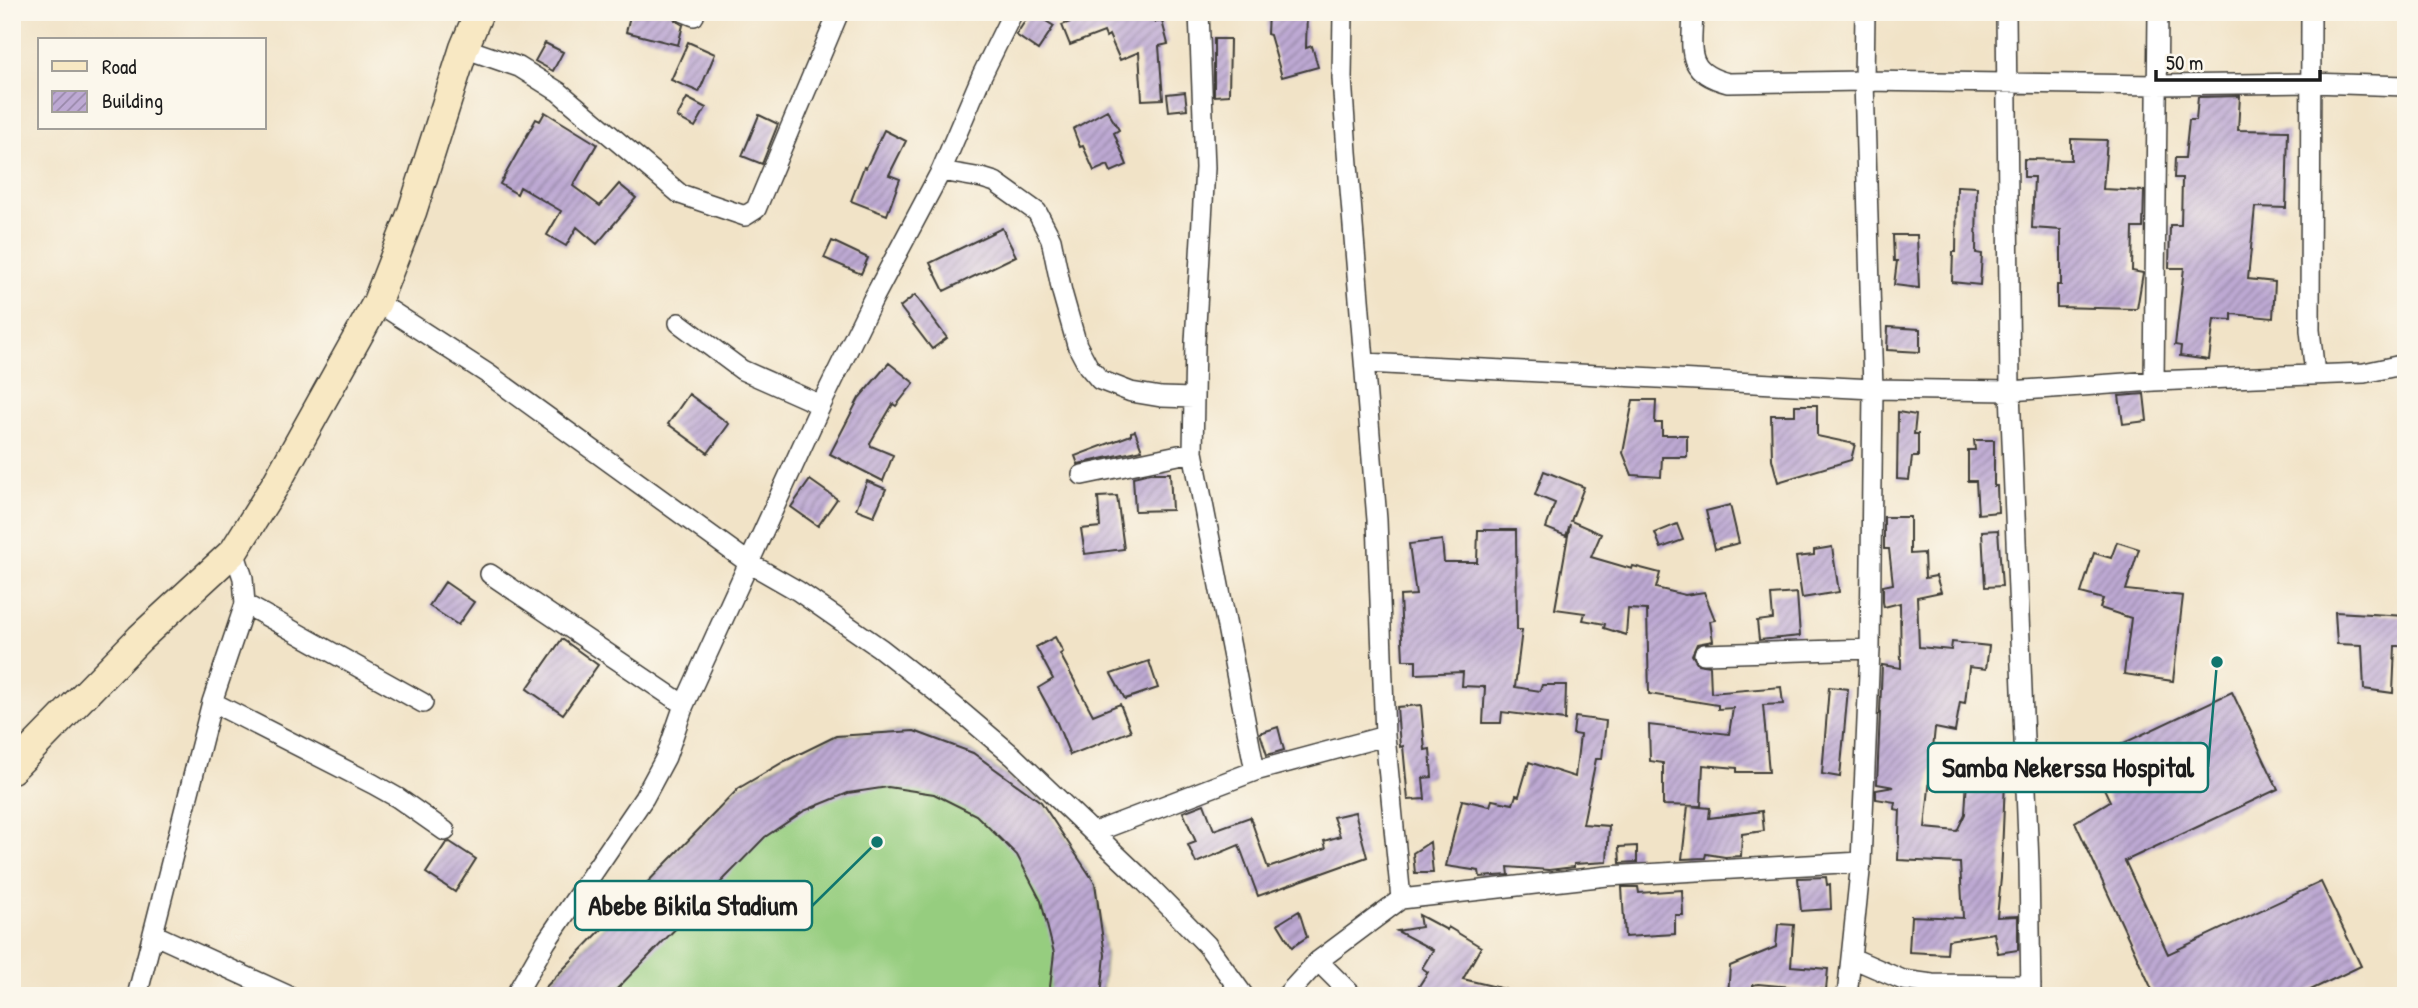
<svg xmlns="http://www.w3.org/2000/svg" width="2418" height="1008" font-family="'Patrick Hand',sans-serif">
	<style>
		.grass { fill: #96cd7f; stroke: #59744e; stroke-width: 2 }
		.building { fill: url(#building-hatch) }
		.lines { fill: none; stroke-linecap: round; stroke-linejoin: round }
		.street-casing { stroke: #3c3a36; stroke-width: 22 }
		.secondary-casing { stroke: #3c3a36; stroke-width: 31 }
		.street { stroke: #fff; stroke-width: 19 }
		.secondary { stroke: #f8e8c3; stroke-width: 28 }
		.leader { fill: none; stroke: #0f766e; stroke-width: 2.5 }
		.callout-dot { fill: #0f766e; stroke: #fbf7ec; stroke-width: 2.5 }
		.callout { fill: #fbf7ec; stroke: #0f766e; stroke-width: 2.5 }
		.callout-label { font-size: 28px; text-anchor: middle; font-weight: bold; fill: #1c1c1c }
	</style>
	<defs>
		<pattern id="building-hatch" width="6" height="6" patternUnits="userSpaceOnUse" patternTransform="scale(1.75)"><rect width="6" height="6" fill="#bda9d3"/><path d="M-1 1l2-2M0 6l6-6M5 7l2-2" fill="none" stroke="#9989aa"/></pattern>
	</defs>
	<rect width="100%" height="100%" fill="#fbf7ec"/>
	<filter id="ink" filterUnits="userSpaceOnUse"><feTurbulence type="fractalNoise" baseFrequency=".0143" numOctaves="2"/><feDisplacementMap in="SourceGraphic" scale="14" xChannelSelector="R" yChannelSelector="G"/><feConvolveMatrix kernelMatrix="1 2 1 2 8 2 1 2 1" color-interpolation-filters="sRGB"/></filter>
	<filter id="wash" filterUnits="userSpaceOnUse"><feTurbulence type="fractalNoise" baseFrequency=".00686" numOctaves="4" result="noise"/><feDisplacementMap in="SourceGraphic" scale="28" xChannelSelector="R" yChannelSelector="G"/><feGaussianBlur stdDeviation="1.57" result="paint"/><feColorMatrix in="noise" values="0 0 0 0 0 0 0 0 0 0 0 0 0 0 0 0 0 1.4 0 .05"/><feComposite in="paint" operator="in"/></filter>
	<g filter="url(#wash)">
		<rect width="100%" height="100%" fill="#f1e3c7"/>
		<path class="grass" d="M914,731L973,753L1041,802L1095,883L1105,955L1101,996H537L739,788L785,761L836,736Z"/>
		<g id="blocks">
			<path class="building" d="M631,12H672L675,20L683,25L678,45L626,32Z
				M1031,12L1054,26L1038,50L1016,35Z
				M1096,12H1149L1155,22L1162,21L1168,44L1159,46L1163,99L1142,100L1139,52L1120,60L1109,35L1106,37L1104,32L1070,45L1062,25Z
				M1268,12H1307L1306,48L1312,46L1318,67L1282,77L1270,35L1267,34Z
				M1214,39H1230L1229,95L1214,96Z
				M688,42L715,54L699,92L671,80Z
				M545,43L563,52L553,71L535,61Z
				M1185,92L1187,109L1169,111L1167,94Z
				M2240,96L2238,130L2288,131L2286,208L2255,207L2248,279L2275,282L2273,318L2232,314V320L2214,319L2209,360L2180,356L2181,346L2175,345L2184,268H2169L2170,225H2181L2182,178H2174L2175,158H2185L2189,120H2196L2198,97Z
				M687,98L706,108L695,127L677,117Z
				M1107,110L1119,130L1114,133L1127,165L1111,172L1108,165L1094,171L1083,146L1080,147L1073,129Z
				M545,112L597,144L573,186L600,206L619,184L636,198L597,244L577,227L566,246L547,235L561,211L520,187L517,194L500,184L536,119L540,121Z
				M759,115L778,124L762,164L742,156Z
				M884,130L906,141L889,175L900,179L887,215L851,201L864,167L866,168Z
				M2071,139L2107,140L2103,189L2144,191L2143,228H2133L2132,271L2143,273L2137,309L2057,307V285H2061V230L2032,228L2034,177H2024V159L2071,160Z
				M1957,186L1977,187L1976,253L1982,254L1980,285L1952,282L1953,252H1956Z
				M1002,228L1016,256L944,291L930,263Z
				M1893,235H1917L1919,288L1894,285L1897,261H1894Z
				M832,241L868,258L861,274L824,258Z
				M915,295L947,338L932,349L900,307Z
				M1888,327L1920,329V352L1887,350Z
				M889,363L914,383L896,406L893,404L870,443L871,446L893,455L883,481L830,454L859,398Z
				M689,394L729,424L708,453L668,424Z
				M2144,394L2147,421L2123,424L2119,396Z
				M1633,400H1656L1655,423H1662V435H1687V457H1662L1661,477L1632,475L1623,453Z
				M1795,405H1817V436L1855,444L1851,460L1778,482L1772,459L1771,415H1795Z
				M1898,412L1916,415L1914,434H1918V457H1912L1909,480L1897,479Z
				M1135,431L1142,450L1078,464L1075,456L1131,435V432Z
				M1974,440H1994V486H1997L1998,512L1978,514L1976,481H1968V450H1975Z
				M1544,471L1584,487L1571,521L1601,534L1591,557L1632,569L1633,566L1660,573L1656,588L1685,595L1704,592L1715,620L1710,621L1713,641L1697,644L1692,655L1698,664L1710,666L1711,693L1781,687L1783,704L1763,705L1769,772H1737V768L1703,765L1701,806L1663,805V763L1650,761L1649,725L1729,734L1733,708L1718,709V705L1649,694L1647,610L1628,609L1626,635L1604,628L1605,624L1583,620L1585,613L1555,609L1570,524L1566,536L1546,528L1555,503L1535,495Z
				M1150,473H1170L1172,510L1135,511L1133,477Z
				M810,480L837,499L818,526L791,507Z
				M867,481L886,489L874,516L856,509Z
				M1117,496L1124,549L1085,554L1081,529L1100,527L1098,497Z
				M1730,505L1739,543L1715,549L1706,511Z
				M1884,517H1910V554L1924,553L1925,578L1936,576L1941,592L1917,597L1919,647L1951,650L1952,642L1989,646L1986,669L1969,667L1965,703L1960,702L1955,732L1935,728L1925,828L1957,831L1965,814L1967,779L2005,781L2001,878L1997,917L2018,916V950L1998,953L1994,933L1948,940L1947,954L1909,952L1911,916L1963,918L1960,863L1898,860L1900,810L1894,809L1895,802L1876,799V790L1894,787L1877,784L1882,665L1901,668L1900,603L1884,607L1883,602V586L1893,584L1889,549H1884Z
				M1677,524L1683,540L1661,548L1655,533Z
				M1478,530H1516L1517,630H1522L1515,687L1540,691L1542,685H1566L1565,720L1502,712L1501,723H1483L1485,687L1462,686L1463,672L1416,674V660H1403L1400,596L1416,595L1409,544L1442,540L1444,562H1477Z
				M1998,530L2002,586L1985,587L1982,531Z
				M2117,542L2139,549L2126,590L2183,596L2173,681L2124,674L2131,618L2100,608L2103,599L2081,593L2094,553L2111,558Z
				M1832,547L1839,592L1802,598L1796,557L1814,555V550Z
				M445,582L474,602L458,625L429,606Z
				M1797,593L1800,636L1759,640L1757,621L1773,619L1771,595Z
				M2335,612L2406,616V646H2395L2393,693L2364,689L2362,645L2337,644Z
				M1055,637L1063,652L1060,654L1093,715L1120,704L1131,731L1070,755L1057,723L1038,688L1053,679L1036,647Z
				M562,639L598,665L563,714L527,689Z
				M1149,661L1158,688L1125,699L1111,674Z
				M1829,687L1848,689L1840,777L1822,774Z
				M2232,692L2278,789L2125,861L2168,954L2321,882L2361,966L2298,996H2155L2075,822L2110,801L2090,759Z
				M1421,705L1425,750L1430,749L1432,777L1423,778L1425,799L1408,800L1403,746L1400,747L1397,707Z
				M1575,717L1606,721L1602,759H1596L1583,824L1609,826L1607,862L1574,864V867L1549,870L1508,867L1509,875L1480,877L1479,871L1446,866L1462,800L1490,806L1492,800L1513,804L1516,795L1519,796L1529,762L1575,777L1580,735L1573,734Z
				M1278,727L1284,750L1267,755L1260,733Z
				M914,731L973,753L1041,802L1095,883L1105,955L1101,996H1049L1054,953L1041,901L1017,855L976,815L934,794L888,787L848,793L804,811L765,837L610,996H537L739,788L785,761L836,736Z
				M1204,804L1214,830L1250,817L1268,868L1326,848L1324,841L1340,836L1333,817L1355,812L1367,857L1258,896L1239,845L1196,863L1188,845L1196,842L1183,812Z
				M1688,806L1710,808L1709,818L1762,811L1764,831L1742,834L1741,856L1725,857L1706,854L1705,858L1682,859Z
				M450,842L476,859L455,892L426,873L446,843Z
				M1430,842L1433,873H1415L1413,853Z
				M1637,846V862L1620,863L1619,847Z
				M1826,877L1827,885L1830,884L1831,909L1801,911L1798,878Z
				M1622,887H1638L1639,893L1682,890L1683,915H1675V934L1625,937Z
				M1299,911L1307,937L1292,947L1278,924Z
				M1419,915L1447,930L1448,927L1481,947L1463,979L1505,989L1504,996H1436L1419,986L1428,972L1422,968L1433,950L1397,931L1421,927Z
				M1778,924L1794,925L1791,966L1828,969L1826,990L1758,984L1753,985V996H1728L1730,966L1776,947Z"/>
		</g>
	</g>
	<g filter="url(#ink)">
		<use href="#blocks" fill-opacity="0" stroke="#3c3a36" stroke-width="2"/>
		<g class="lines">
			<defs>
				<path id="street" d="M684,12L694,16
					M1199,12L1205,168L1195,342L1193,452L1255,771
					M1343,12L1342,78L1347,152L1377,520L1385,736L1401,899
					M1693,12C1692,50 1684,72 1728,83L1864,81L2158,85L2311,83L2406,86
					M2006,12L2010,391L2029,864L2031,996
					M2311,12L2310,330L2315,374
					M464,48L519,67L559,92L680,194L745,216L756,209L839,12
					M941,171L982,178L995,182L1037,212L1051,239L1062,292L1077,345L1088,366L1100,380L1131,392L1161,397L1193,398
					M377,302L488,374L749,563L798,591L880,648L953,705L1013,756L1146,883L1207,945L1244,996
					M679,323L742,370L821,405
					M1366,363L1873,389L2010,391L2154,381L2364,373L2406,364
					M2154,381L2158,12
					M1082,475L1193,452
					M490,574L684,705
					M245,604L423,703
					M1704,654L1870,649
					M212,702L373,784L398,798L445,831
					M1095,832L1255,771L1385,736
					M153,934L289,996
					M1852,958L1903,980L1932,984L2031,985
					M1318,961L1353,996
					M137,996L212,702L245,604L243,578L234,551
					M515,996L546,942L644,798L666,757L684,705L821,405L872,301L941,171L982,75L1013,12
					M1286,996L1318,961L1401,899L1607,876L1861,862
					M1847,996L1861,862L1870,649L1873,389L1864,81L1865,12"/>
				<path id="secondary" d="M12,769L140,638L234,551L277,482L377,302L412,212L464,48L479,12"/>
			</defs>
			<use href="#street" class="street-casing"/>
			<use href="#secondary" class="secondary-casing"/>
			<use href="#street" class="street"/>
			<use href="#secondary" class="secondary"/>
		</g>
	</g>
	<path class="leader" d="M2217 662L2208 767M877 842L812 906"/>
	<g class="callout-dot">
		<circle cx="2217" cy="662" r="7"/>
		<circle cx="877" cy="842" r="7"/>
	</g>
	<g class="callout">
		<rect x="1928" y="743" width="280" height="49" rx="7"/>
		<rect x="575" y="881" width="237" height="49" rx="7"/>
	</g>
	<g class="callout-label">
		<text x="2068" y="777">Samba Nekerssa Hospital</text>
		<text x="693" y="915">Abebe Bikila Stadium</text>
	</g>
	<rect width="2418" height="1008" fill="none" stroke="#fbf7ec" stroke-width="42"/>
	<rect x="38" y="38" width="228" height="91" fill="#fbf7ec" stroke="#a29f99" stroke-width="2"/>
	<rect x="52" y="61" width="35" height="10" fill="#f8e8c3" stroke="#a29f99" stroke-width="2"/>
	<text x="102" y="74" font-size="21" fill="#1c1c1c">Road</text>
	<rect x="52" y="91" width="35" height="21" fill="url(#building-hatch)" stroke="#a29f99" stroke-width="2"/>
	<text x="102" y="108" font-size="21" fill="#1c1c1c">Building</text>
	<path d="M2156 70v10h164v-10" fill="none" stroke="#1c1c1c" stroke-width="3.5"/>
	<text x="2166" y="70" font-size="21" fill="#1c1c1c" stroke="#fbf7ec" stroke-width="5" paint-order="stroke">50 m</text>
</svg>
